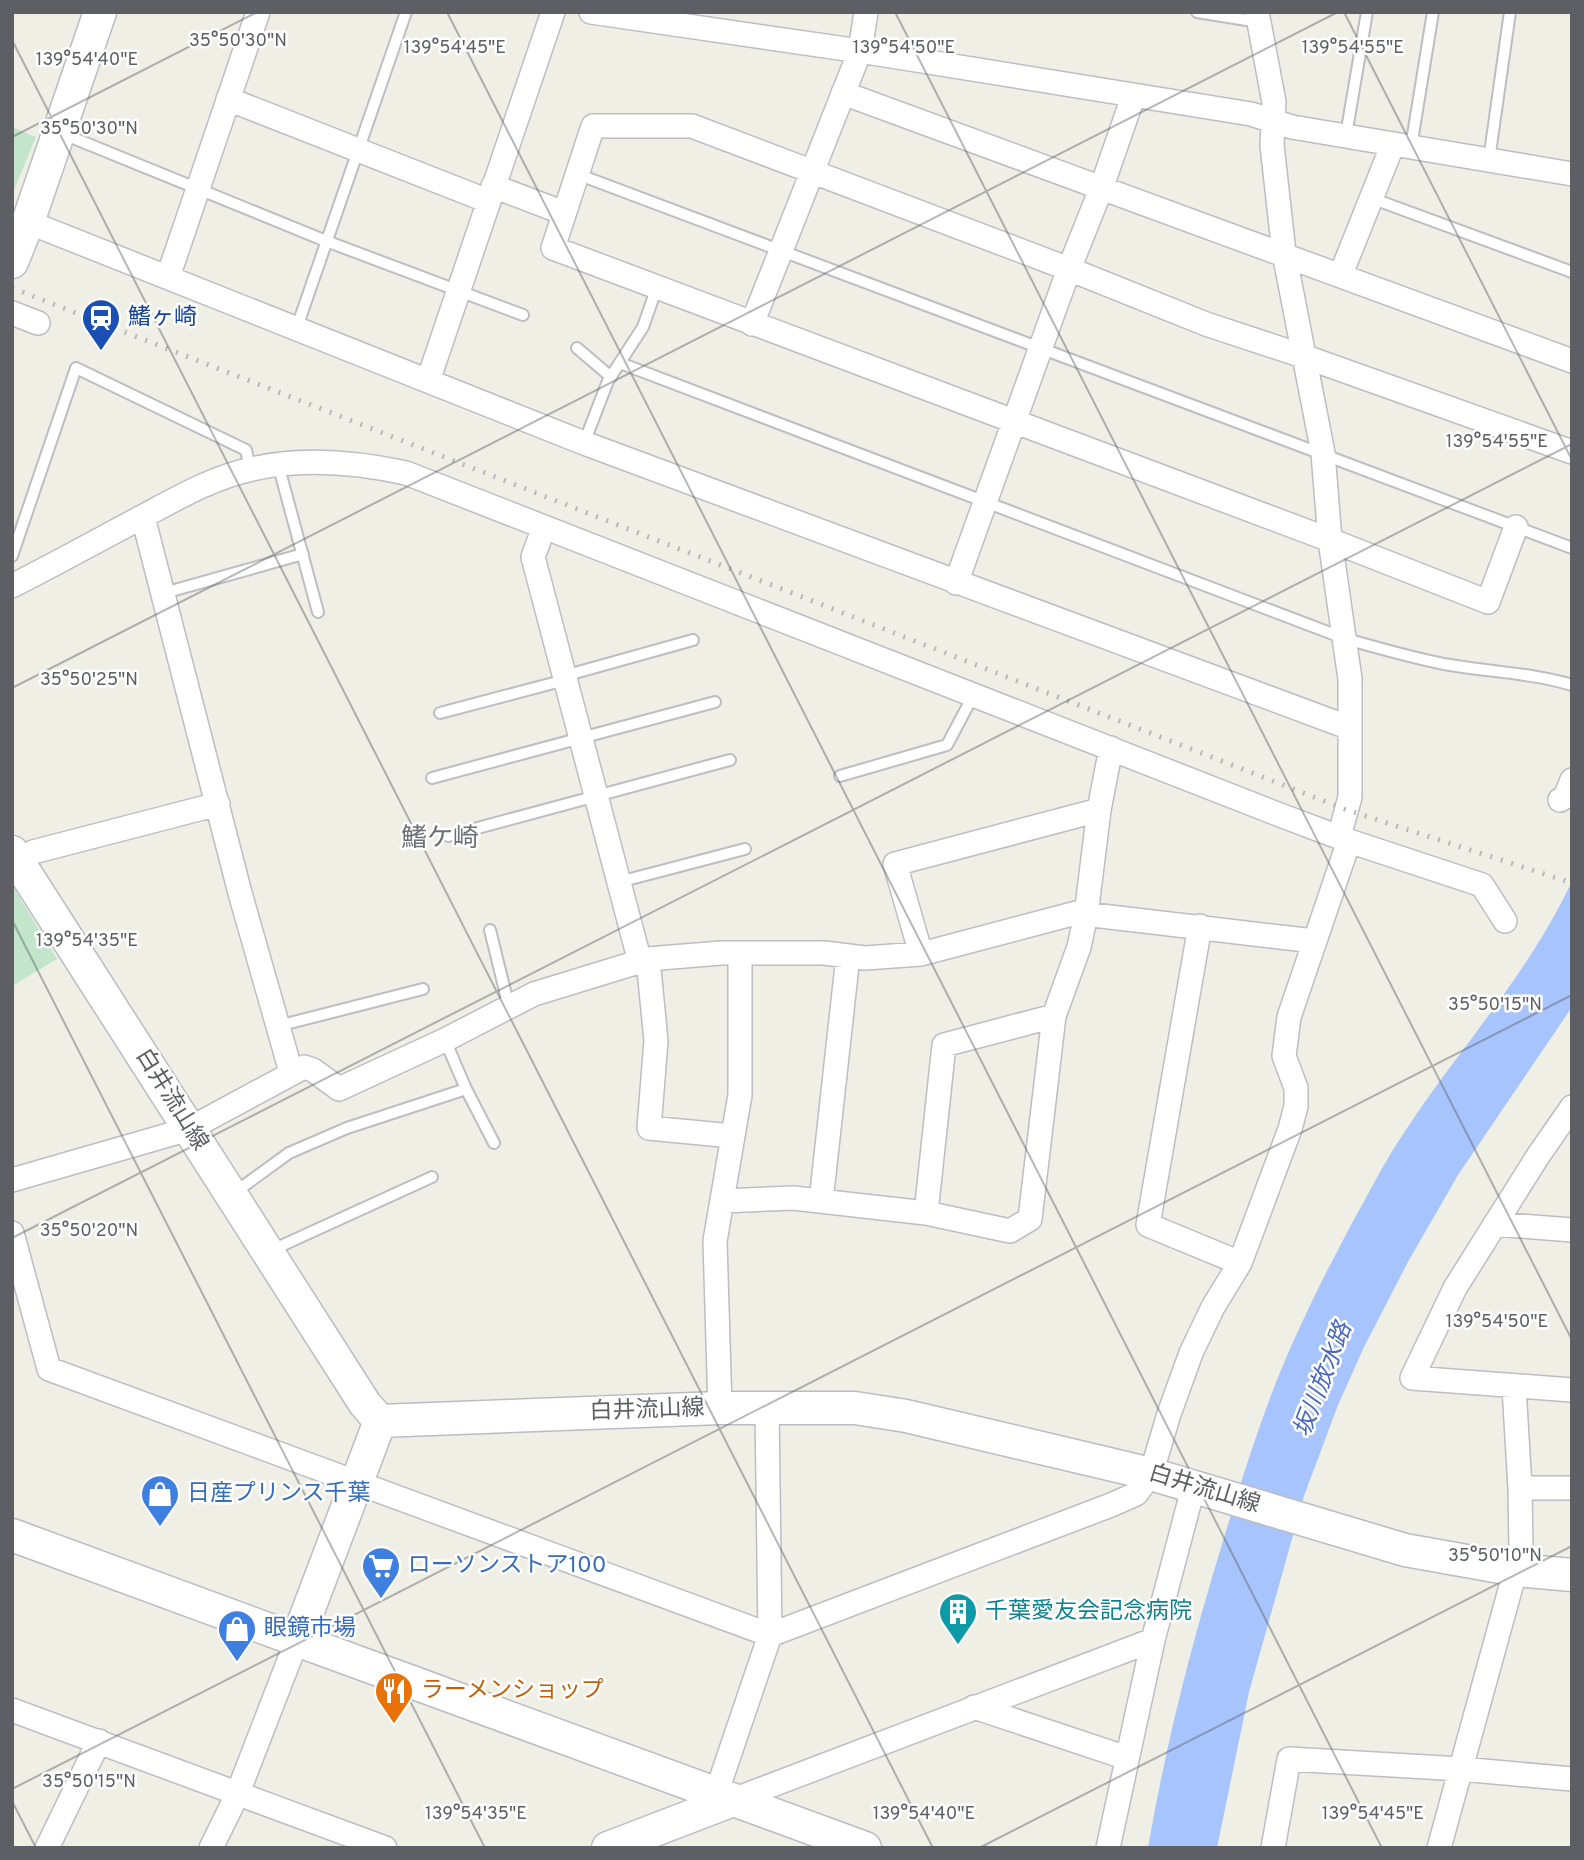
<svg xmlns="http://www.w3.org/2000/svg" width="1584" height="1860" font-family="Overpass,'Noto Sans JP',sans-serif">
	<style>
		.green { fill: #c3e5cb }
		.water { fill: #a8c4fc }
		.lines { fill: none; stroke-linecap: round; stroke-linejoin: round }
		.lane-casing { stroke: #bdbdc3; stroke-width: 14 }
		.street-casing { stroke: #bdbdc3; stroke-width: 26 }
		.secondary-casing { stroke: #bbbcc3; stroke-width: 35 }
		.lane { stroke: #fff; stroke-width: 10 }
		.street { stroke: #fff; stroke-width: 23 }
		.secondary { stroke: #fff; stroke-width: 32 }
		.rail { stroke: #b8b8b9; stroke-width: 5; stroke-dasharray: 2 9; stroke-linecap: butt }
		.ticks { fill: none; stroke: #5d5f65; stroke-width: 2; stroke-opacity: 0.45 }
		.labels { text-anchor: middle; dominant-baseline: central; stroke-width: 5; stroke-linejoin: round; paint-order: stroke }
		.transit-label { font-size: 23px; fill: #164399; stroke: #fff; text-anchor: start }
		.street-label { font-size: 23px; fill: #5d5f65; stroke: #fff }
		.shop-label { font-size: 23px; fill: #366cbe; stroke: #fff; text-anchor: start }
		.culture-label { font-size: 23px; fill: #0d838f; stroke: #fff; text-anchor: start }
		.food-label { font-size: 23px; fill: #c56008; stroke: #fff; text-anchor: start }
		.water-label { font-size: 24px; font-style: italic; fill: #4a68c0; stroke: #fff }
		.quarter-label { font-size: 26px; fill: #6e7077; stroke: #fff }
		.ticks-label { font-size: 18px; text-anchor: middle; fill: #5d5f65; stroke: #fff; stroke-width: 5; stroke-linejoin: round; paint-order: stroke }
	</style>
	<rect width="100%" height="100%" fill="#efefe5"/>
	<path class="green" d="M12,127L36,137L12,195Z
		M12,885L57,959L12,986Z"/>
	<path class="water" d="M1572,881V1007L1458,1175L1409,1260L1364,1347L1338,1405L1304,1496L1249,1692L1217,1848H1148C1166,1743 1192,1642 1223,1541C1245,1469 1267,1397 1299,1329C1323,1276 1352,1223 1380,1172C1437,1071 1523,987 1572,881Z"/>
	<g class="lines">
		<defs>
			<path id="lane" d="M1197,12L1259,22
				M61,133L326,241L523,315
				M1346,135L1367,12
				M1411,147L1433,12
				M1489,160L1510,12
				M577,174L1572,548
				M1371,198L1572,272
				M297,327L406,12
				M577,348L611,377
				M620,363L1346,639C1380,648 1415,659 1450,665C1491,672 1532,673 1572,685
				M584,443L608,381L643,327L657,287
				M278,464L318,612
				M12,556L76,368L246,450L250,469
				M164,593L303,554
				M564,676L693,640
				M440,713L565,680
				M840,776L947,745L974,694
				M432,778L715,702
				M448,836L730,760
				M619,882L745,849
				M490,930L509,1007
				M278,1026L423,989
				M445,1040L466,1089L494,1143
				M234,1193L289,1153L347,1128L466,1089
				M272,1250L432,1177"/>
			<path id="street" d="M591,12L860,51L1251,114L1292,127L1572,174
				M1257,12L1274,102L1272,145L1284,253L1323,453L1330,540L1350,679V797L1339,837
				M843,93C1085,183 1329,270 1572,361
				M228,99L488,201
				M493,186L564,213
				M28,222L584,443L1350,728
				M1341,274L1393,144
				M168,277L258,12
				M12,313L38,323
				M752,324L860,51L866,12
				M428,381L553,12
				M143,517L240,893L291,1072
				M544,527L533,557L640,962
				M1516,527L1488,602L1330,540L553,248L593,126H692L1069,269L1206,324L1303,356L1572,452
				M956,583L1069,269L1101,189L1133,97
				M12,586C55,564 97,541 140,518C176,499 211,478 252,469C303,457 355,462 406,473L1280,815L1349,841L1482,885L1505,921
				M1560,800L1565,797L1572,780
				M19,862L33,852L218,804
				M1200,926L1148,1225L1240,1263
				M921,954L895,864L1099,810
				M648,959L656,1041L649,1128L732,1136
				M1572,1107L1538,1156L1455,1288L1412,1378L1572,1390
				M12,1180L189,1129L304,1067L313,1070L339,1089L445,1040L534,994L648,959L721,953H824L865,958L921,954L1076,913L1314,941
				M723,1201L793,1198L926,1213L1010,1231L1030,1219L1054,1016L1079,947L1086,915L1099,810L1111,748
				M821,1201L848,956
				M926,1213L944,1045L1054,1016
				M1495,1224L1572,1230
				M12,1233L49,1369L770,1635L767,1407
				M720,1408L715,1241L740,1095V953
				M1520,1488H1572
				M974,1707L1127,1758
				M12,1710L385,1848
				M716,1794L770,1635L1111,1505L1136,1494L1151,1474L1169,1414L1191,1353L1213,1307L1240,1263L1290,1129L1296,1106V1088L1284,1056L1289,1017L1349,841
				M733,1800L1153,1640
				M47,1848L99,1741
				M211,1848L237,1795L297,1640
				M1108,1848L1153,1640L1194,1485
				M1273,1848L1289,1759L1461,1769L1572,1779
				M1439,1848L1521,1550L1520,1488L1514,1387"/>
			<path id="secondary" d="M12,262L28,222L100,12
				M12,852L365,1404L380,1421L720,1408H855L906,1416L1151,1474L1405,1550L1517,1570L1572,1575
				M12,1535L297,1640L380,1421
				M297,1640L865,1848
				M608,1848L733,1800"/>
		</defs>
		<use href="#lane" class="lane-casing"/>
		<use href="#street" class="street-casing"/>
		<use href="#secondary" class="secondary-casing"/>
		<use href="#lane" class="lane"/>
		<use href="#street" class="street"/>
		<use href="#secondary" class="secondary"/>
		<path class="rail" d="M12,288L1347,810L1572,883"/>
	</g>
	<path class="ticks" d="M447,12L1382,1848M895,12L1572,1340M1344,12L1572,460M12,40L933,1848M12,137L257,12M12,688L1338,12M12,920L485,1848M12,1238L1572,444M12,1789L1572,995M12,1801L36,1848M979,1848L1572,1546"/>
	<defs>
		<symbol id="station-pin" viewBox="-11 -11 22 30"><path d="M0 17L-7.5 6A9.5 9.5 0 1 1 7.5 6Z" fill="#1a4fb4" stroke="#fff"/><path d="M-3-6H3Q5-6 5-4V2Q5 4 3 4L4.5 6H3L1.5 4h-3L-3 6H-4.5L-3 4Q-5 4-5 2V-4Q-5-6-3-6ZM-3.5-4v3h7v-3ZM-3.5 1v1.5H-2V1ZM2 1v1.5H3.5V1Z" fill="#fff"/></symbol>
		<symbol id="shop-pin" viewBox="-11 -11 22 30"><path d="M0 17L-7.5 6A9.5 9.5 0 1 1 7.5 6Z" fill="#3f7fe0" stroke="#fff"/><path d="M-5-2.5h2.3a2.7 3.5 0 0 1 5.4 0H5L5.5 6h-11ZM-1.5-2.5h3a1.5 2.3 0 0 0-3 0Z" fill="#fff"/></symbol>
		<symbol id="supermarket-pin" viewBox="-11 -11 22 30"><path d="M0 17L-7.5 6A9.5 9.5 0 1 1 7.5 6Z" fill="#3f7fe0" stroke="#fff"/><path d="M-6-5.5h2.5l.6 2H6L4.5 2H-2.5L-4.4-4H-6ZM-1.5 3.2a1.3 1.3 0 1 0 .1 0ZM3 3.2a1.3 1.3 0 1 0 .1 0Z" fill="#fff"/></symbol>
		<symbol id="building-pin" viewBox="-11 -11 22 30"><path d="M0 17L-7.5 6A9.5 9.5 0 1 1 7.5 6Z" fill="#0f9aa8" stroke="#fff"/><path d="M-4-6H4V6H1V3H-1V6H-4ZM-2.5-4.3h1.7v1.8h-1.7ZM.8-4.3h1.7v1.8H.8ZM-2.5-1h1.7V.8h-1.7ZM.8-1h1.7V.8H.8Z" fill="#fff"/></symbol>
		<symbol id="restaurant-pin" viewBox="-11 -11 22 30"><path d="M0 17L-7.5 6A9.5 9.5 0 1 1 7.5 6Z" fill="#e8710a" stroke="#fff"/><path d="M-5-6h1v4h1v-4h1v4h1v-4h1v5L-1.5 .5V6h-2V.5L-5-1ZM5-6V6H3V1.5H1.5Q1.5-4 5-6Z" fill="#fff"/></symbol>
	</defs>
	<g fill-rule="evenodd">
		<use href="#station-pin" x="79" y="296" width="44" height="60"/>
		<use href="#shop-pin" x="138" y="1472" width="44" height="60"/>
		<use href="#supermarket-pin" x="359" y="1544" width="44" height="60"/>
		<use href="#building-pin" x="936" y="1590" width="44" height="60"/>
		<use href="#shop-pin" x="215" y="1607" width="44" height="60"/>
		<use href="#restaurant-pin" x="372" y="1669" width="44" height="60"/>
	</g>
	<g class="labels">
		<g class="transit-label">
			<text x="128" y="318">鰭ヶ崎</text>
		</g>
		<g class="street-label">
			<text transform="translate(171 1100) rotate(58)">白井流山線</text>
			<text transform="translate(647 1411) rotate(-2)">白井流山線</text>
			<text transform="translate(1204 1490) rotate(17)">白井流山線</text>
		</g>
		<g class="shop-label">
			<text x="187" y="1494">日産プリンス千葉</text>
			<text x="408" y="1566">ローソンストア100</text>
			<text x="264" y="1629">眼鏡市場</text>
		</g>
		<g class="culture-label">
			<text x="985" y="1612">千葉愛友会記念病院</text>
		</g>
		<g class="food-label">
			<text x="421" y="1691">ラーメンショップ</text>
		</g>
		<g class="water-label">
			<text transform="translate(1324 1380) rotate(-69)">坂川放水路</text>
		</g>
		<g class="quarter-label">
			<text x="440" y="839">鰭ケ崎</text>
		</g>
	</g>
	<g class="ticks-label">
		<text x="238" y="46">35°50'30"N</text>
		<text x="455" y="53">139°54'45"E</text>
		<text x="904" y="53">139°54'50"E</text>
		<text x="1353" y="53">139°54'55"E</text>
		<text x="87" y="65">139°54'40"E</text>
		<text x="89" y="134">35°50'30"N</text>
		<text x="1497" y="447">139°54'55"E</text>
		<text x="89" y="685">35°50'25"N</text>
		<text x="87" y="946">139°54'35"E</text>
		<text x="1495" y="1010">35°50'15"N</text>
		<text x="89" y="1236">35°50'20"N</text>
		<text x="1497" y="1327">139°54'50"E</text>
		<text x="1495" y="1561">35°50'10"N</text>
		<text x="89" y="1787">35°50'15"N</text>
		<text x="476" y="1819">139°54'35"E</text>
		<text x="924" y="1819">139°54'40"E</text>
		<text x="1373" y="1819">139°54'45"E</text>
	</g>
	<rect width="1584" height="1860" fill="none" stroke="#5d5f65" stroke-width="28"/>
</svg>
